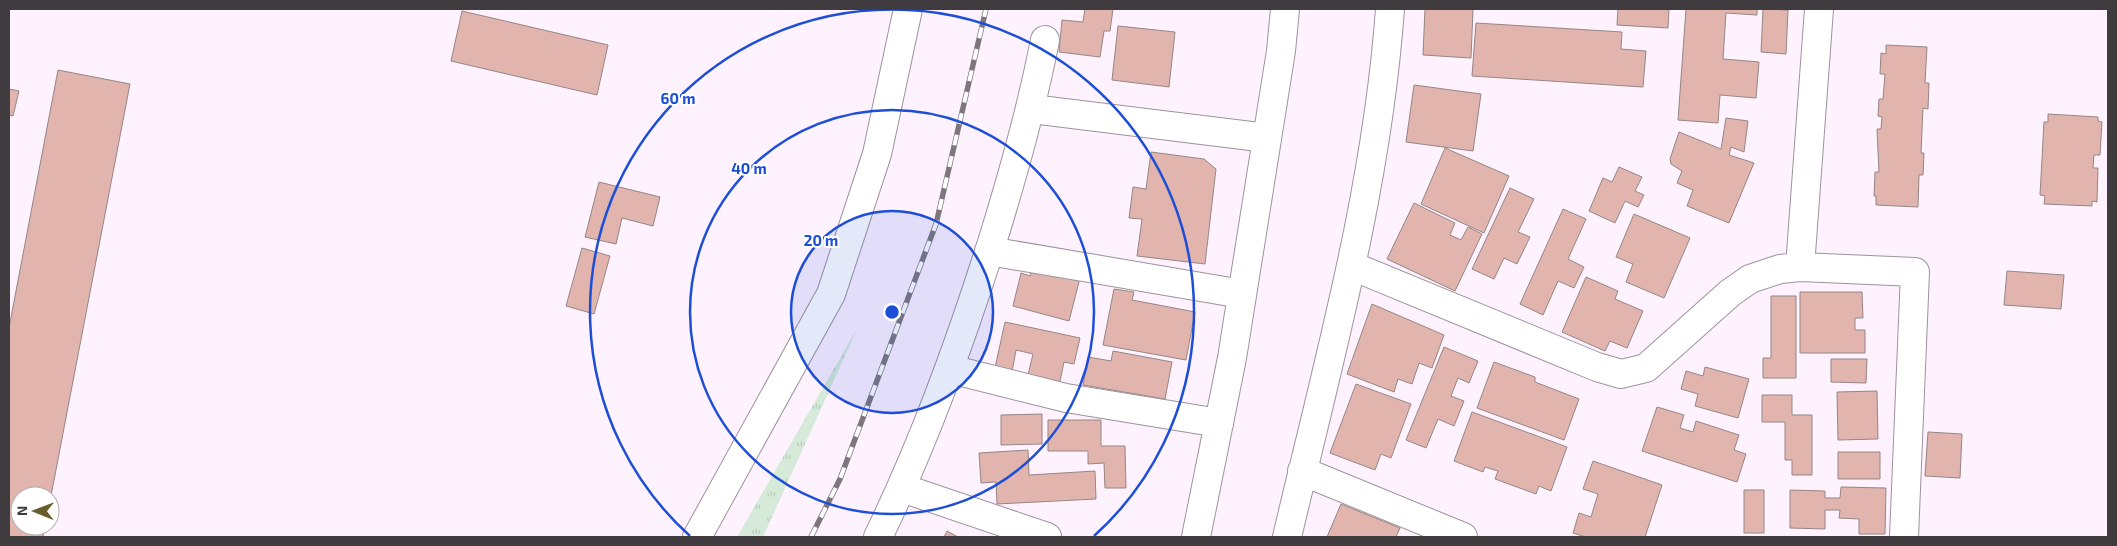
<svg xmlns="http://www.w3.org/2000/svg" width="2117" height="546" font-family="'Exo 2',sans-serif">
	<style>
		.grass { fill: url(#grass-tufts) }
		.building { fill: #e2b4ae; stroke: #958684 }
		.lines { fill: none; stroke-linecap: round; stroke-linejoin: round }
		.minor-casing { stroke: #9d939d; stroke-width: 30 }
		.primary-casing { stroke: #9d939d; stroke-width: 30 }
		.minor { stroke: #fff; stroke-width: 28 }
		.primary { stroke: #fff; stroke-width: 28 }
		.rail-casing { stroke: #7d777d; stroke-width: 5.5 }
		.rail { stroke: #fff; stroke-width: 4; stroke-dasharray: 11; stroke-linecap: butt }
		.ring { fill: none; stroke: #1d4ed8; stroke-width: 2.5 }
		.centre { fill: #1d4ed8; stroke: #fff; stroke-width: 2.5 }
		.ring-label { font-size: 15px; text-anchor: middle; font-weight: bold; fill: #1d4ed8; stroke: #fff; stroke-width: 4; stroke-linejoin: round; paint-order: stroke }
	</style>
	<defs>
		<pattern id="grass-tufts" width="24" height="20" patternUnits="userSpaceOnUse" patternTransform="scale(1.25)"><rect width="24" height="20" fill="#d5ead8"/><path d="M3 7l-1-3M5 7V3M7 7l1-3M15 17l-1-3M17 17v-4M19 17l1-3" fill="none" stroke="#b8caba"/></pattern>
	</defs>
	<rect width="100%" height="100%" fill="#fdf2fd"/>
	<path class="grass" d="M858,327L763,537H737Z"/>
	<path class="building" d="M1085,9H1113L1110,31H1104L1100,57L1059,52L1062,20L1083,22Z
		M1425,9H1473L1471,58L1423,55Z
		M1618,9H1669L1668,28L1617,25Z
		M1686,9H1757V15L1726,13L1723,59L1759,62L1756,98L1720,95L1718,123L1678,120Z
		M1763,9L1788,10L1786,54L1761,52Z
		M462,11L608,45L597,95L451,61Z
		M1476,23L1622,32L1621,49L1646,51L1643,87L1472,76Z
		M1118,26L1175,32L1169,87L1112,80Z
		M1886,45L1927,47L1925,83H1929L1928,109L1923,108L1921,153H1924L1923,175H1919L1918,207L1876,205V196H1874L1875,172H1879L1877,129H1881L1882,117L1878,116L1879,99H1883L1885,74H1880L1881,53L1886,54Z
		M58,70L130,84L50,501V496H20V526H45L43,537H9V328Z
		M1414,85L1481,94L1473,151L1406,142Z
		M9,89L19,91L13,116L9,115Z
		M2048,114L2098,117V121L2102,122L2100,155H2094L2093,168H2098L2097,202L2092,201V206L2044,204L2045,196L2040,195L2044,122H2048Z
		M1726,118L1748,121L1744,152L1731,147L1729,155L1754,163L1729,223L1687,206L1693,190L1677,183L1682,171L1671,164L1670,159L1679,132L1721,149Z
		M1445,148L1509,176L1484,233L1421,204Z
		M1151,152L1204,159L1216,169L1205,264L1137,256L1142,219L1129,218L1133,187L1146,189Z
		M1619,167L1642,177L1635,191L1644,195L1638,207L1625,201L1615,223L1589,211L1603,178L1612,182Z
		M599,182L660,197L653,226L622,218L616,244L585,237Z
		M1510,188L1534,199L1518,232L1530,237L1517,264L1504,258L1494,279L1472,269Z
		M1414,203L1455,223L1450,235L1461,240L1468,227L1482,234L1455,291L1387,259Z
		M1563,209L1586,219L1568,259L1584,267L1574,288L1558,281L1543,315L1520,304Z
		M1634,214L1690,238L1664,298L1626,282L1633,264L1616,257Z
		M582,248L610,256L594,314L566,306Z
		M1033,266L1080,278L1069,321L1013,306L1021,273L1030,276Z
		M2007,271L2064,275L2061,309L2004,305Z
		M1586,277L1618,291L1615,299L1643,311L1627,348L1610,341L1605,351L1562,332Z
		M1114,289L1134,292L1132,300L1195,312L1186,360L1103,345Z
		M1800,292H1862L1863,318H1855V330H1865V353H1800Z
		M1771,296H1796V378H1763V358H1771Z
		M1372,304L1444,335L1432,368L1419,363L1412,384L1398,379L1394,392L1347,374Z
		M1005,322L1080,338L1074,364L1064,362L1059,386L1027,379L1033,354L1016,350L1012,372L995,368Z
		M1444,347L1478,361L1469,383L1458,378L1451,396L1464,401L1454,426L1438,419L1426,448L1406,440Z
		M1113,351L1172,362L1165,399L1083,385L1088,357L1111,361Z
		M1831,359H1867L1866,383L1831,382Z
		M1494,362L1535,377V382L1579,399L1564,440L1477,408Z
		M1705,367L1749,379L1738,418L1695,406L1698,394L1681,389L1686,371L1703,376Z
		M1356,384L1411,404L1391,458L1381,454L1375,470L1330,453Z
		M1877,391L1878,439L1838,440L1837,392Z
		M1762,395H1792V415H1812V475H1792V460H1785V422H1762Z
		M1657,407L1684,415L1680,428L1693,432L1696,421L1739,435L1734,450L1746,454L1737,482L1642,451Z
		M1472,412L1567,447L1551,491L1539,486L1536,494L1495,479L1498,471L1485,467L1483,472L1454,461Z
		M1042,414V444L1001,445V415Z
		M1048,420H1101V446H1125L1126,488H1105L1104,463L1088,464V451H1048Z
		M1928,432L1962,434L1960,478L1925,476Z
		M1028,450L1029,475L1095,471L1096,499L997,504L996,482L981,483L979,453Z
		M1838,452H1880V479H1838Z
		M1593,461L1662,485L1645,537H1586L1573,533L1579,513L1591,517L1598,494L1583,489Z
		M1841,487L1886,488L1885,534H1859V519L1839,518L1840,510H1825V529L1790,528V490L1825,491V498H1840Z
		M1744,490H1764V533H1744Z
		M1341,504L1400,528L1396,537H1327Z
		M947,531L958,537H944Z"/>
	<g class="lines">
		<defs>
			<path id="minor" d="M1032,109L1267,138
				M989,251L1242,294
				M1352,266L1597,367L1621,374L1646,368L1730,293L1750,279L1780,269L1800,267L1915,272L1904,537
				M1800,267L1819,9
				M950,369L1066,398L1219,423
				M1302,471L1463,537
				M902,488L1047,537
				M697,537L831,294L877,154L908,9
				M878,537C923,445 958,349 989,252C1011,182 1031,112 1045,40
				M1287,537C1328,363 1377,189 1390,9"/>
			<path id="primary" d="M1196,537L1232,358L1281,51L1285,9"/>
		</defs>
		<use href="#minor" class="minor-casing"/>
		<use href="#primary" class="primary-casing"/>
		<use href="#minor" class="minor"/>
		<use href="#primary" class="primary"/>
		<defs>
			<path id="rail" d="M811,537L840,479L936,224L986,9"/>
		</defs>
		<use href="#rail" class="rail-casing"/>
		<use href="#rail" class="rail"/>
	</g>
	<circle cx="892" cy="312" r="101" fill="#1d4ed8" fill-opacity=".12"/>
	<g class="ring">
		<circle cx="892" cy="312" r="101"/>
		<circle cx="892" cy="312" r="202"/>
		<path d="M690 536A302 302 0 1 1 1094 536"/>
	</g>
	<circle cx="892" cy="312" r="8" class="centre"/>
	<g class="ring-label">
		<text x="678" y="104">60 m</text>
		<text x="749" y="174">40 m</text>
		<text x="821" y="246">20 m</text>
	</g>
	<rect width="2117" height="546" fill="none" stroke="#3f3b3f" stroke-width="20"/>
	<g transform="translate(35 511) rotate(271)"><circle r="24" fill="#ffffff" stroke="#b2b1b2"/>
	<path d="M0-4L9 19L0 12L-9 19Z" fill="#685e2b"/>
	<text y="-8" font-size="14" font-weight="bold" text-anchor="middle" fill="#3f3b3f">N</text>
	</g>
</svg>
